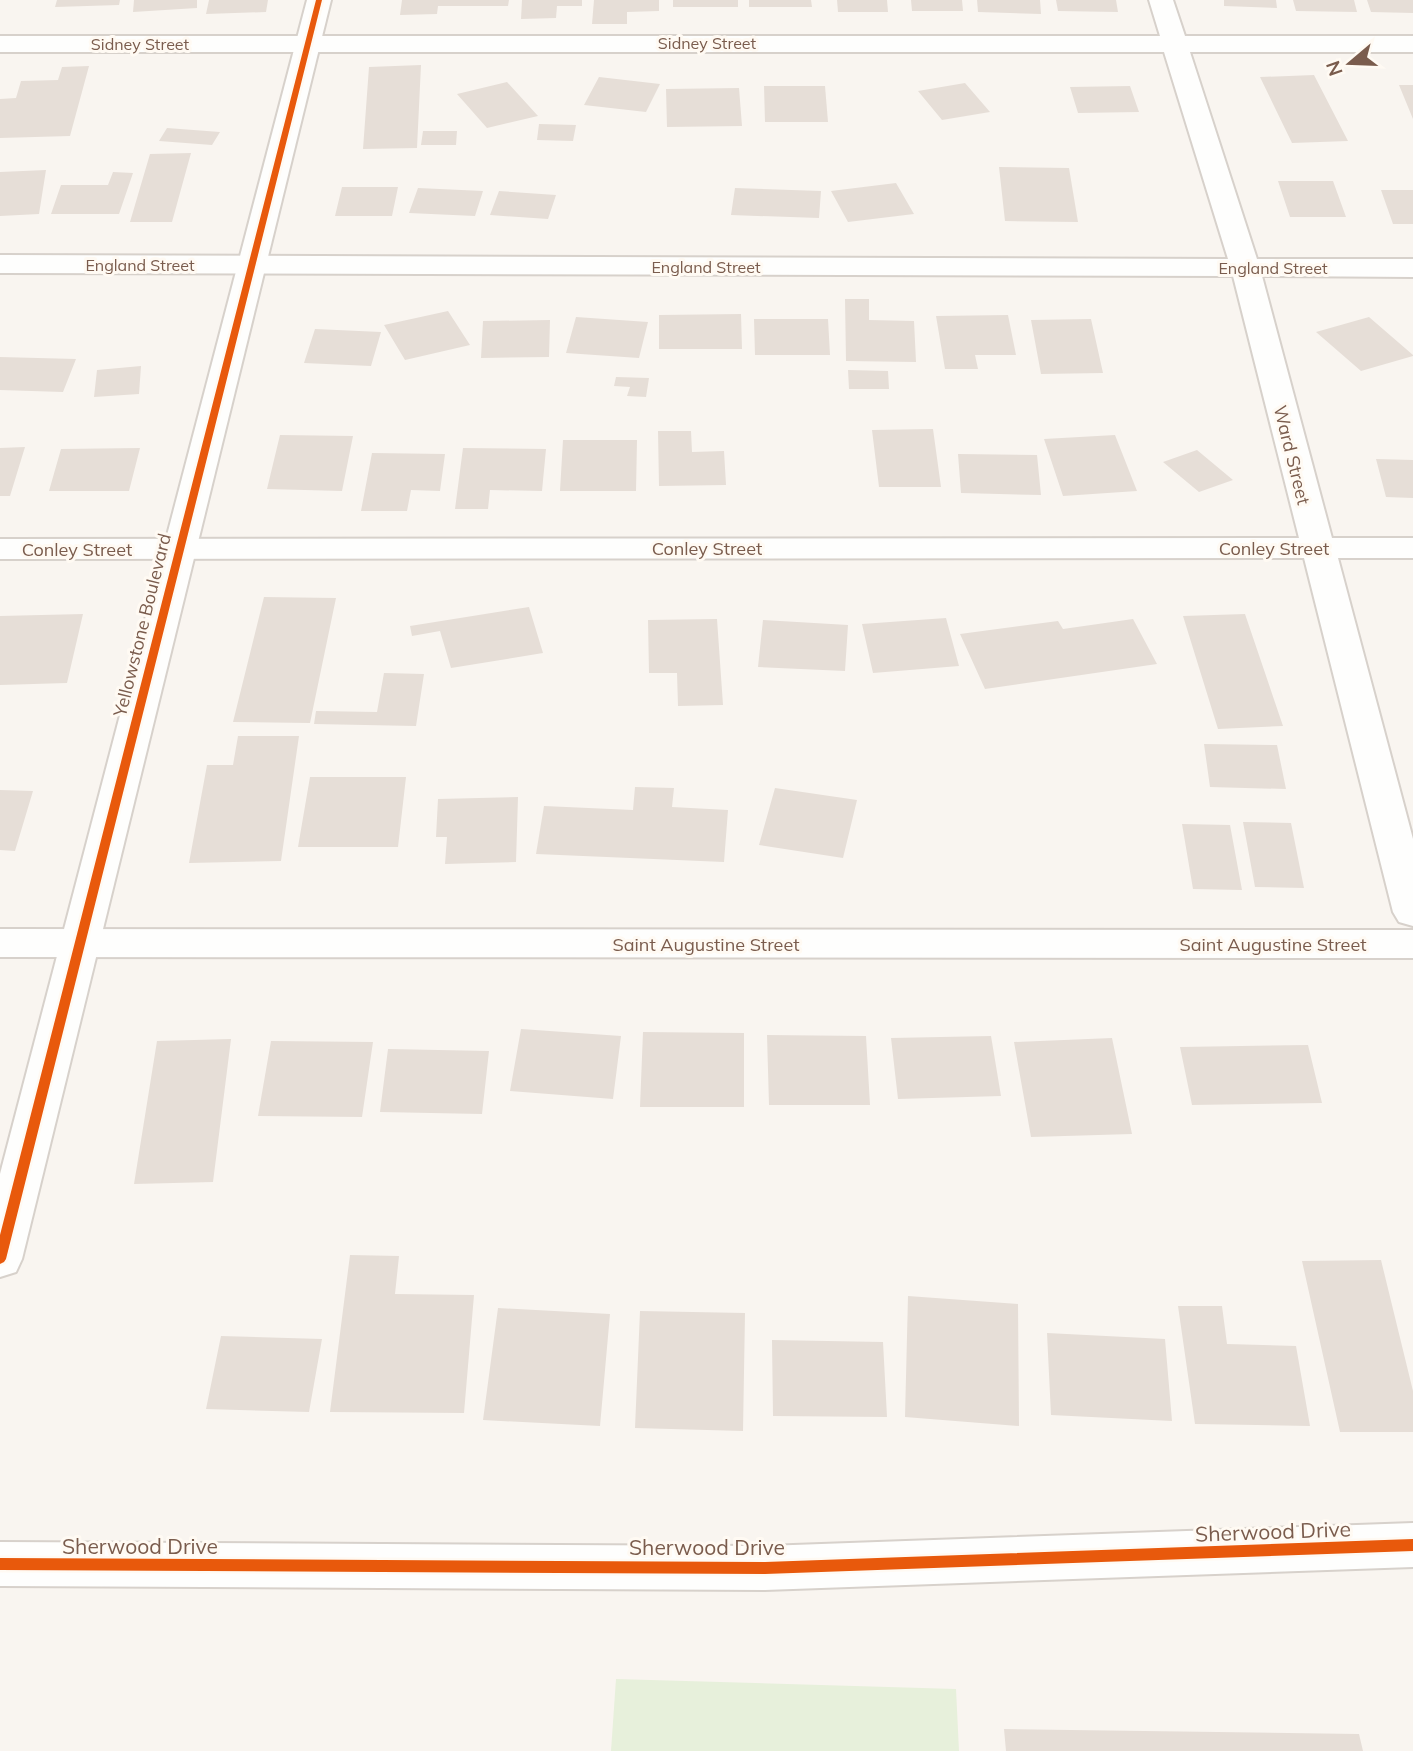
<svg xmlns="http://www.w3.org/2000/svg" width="1413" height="1751" font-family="Mulish,sans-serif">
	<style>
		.green { fill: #e7f0db }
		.building { fill: #e6ded7 }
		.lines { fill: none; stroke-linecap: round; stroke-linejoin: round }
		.minor-casing { stroke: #d7d1cb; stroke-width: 4 }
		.tertiary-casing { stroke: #d7d1cb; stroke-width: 4 }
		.minor { fill: #fefefd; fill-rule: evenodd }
		.tertiary { fill: #fefefd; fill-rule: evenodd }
		.cycleway-casing { stroke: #fffaf3; stroke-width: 5 }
		.cycleway { fill: #e8590c; fill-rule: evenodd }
		.labels { text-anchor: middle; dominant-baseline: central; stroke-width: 6; stroke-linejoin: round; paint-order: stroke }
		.far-street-label { font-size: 16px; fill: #7a5c4d; stroke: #fffaf3 }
		.street-label { font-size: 18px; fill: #7a5c4d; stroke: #fffaf3 }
		.near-street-label { font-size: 21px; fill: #7a5c4d; stroke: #fffaf3 }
	</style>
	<rect width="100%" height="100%" fill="#f9f5f0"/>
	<path class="green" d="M616,1679L956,1689L959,1751H611Z"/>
	<path class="building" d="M57,0H120L119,5L55,7Z
		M134,0H197V8L133,12Z
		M209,0H268L266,12L206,14Z
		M402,0H509L508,6H438L437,14L400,15Z
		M522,0H582V6H557L556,18L521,19Z
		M594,0H659V11L627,12V24H592Z
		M673,0H738V7H673Z
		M749,0H811L812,7H749Z
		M837,0H887L888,12H838Z
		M911,0H962L963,11H912Z
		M977,0H1040L1041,14L978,12Z
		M1056,0H1116L1118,12L1058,11Z
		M1224,0H1276L1277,8L1224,6Z
		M1293,0H1354L1357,12L1296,11Z
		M1367,0H1413V13L1371,12Z
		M421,65L417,148L363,149L369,67Z
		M89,66L70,136L0,138V99L16,98L21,81L58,80L62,67Z
		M1314,75L1348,141L1292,143L1260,77Z
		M599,77L660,84L646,112L584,105Z
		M507,82L538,116L487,128L457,94Z
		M965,83L990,112L942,120L918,91Z
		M1399,85H1413V119Z
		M764,86H825L828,122H765Z
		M1130,86L1139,112L1078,113L1070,87Z
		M739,88L742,126L667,127L666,89Z
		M539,124L576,125L573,141L537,140Z
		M167,128L220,132L212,145L159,141Z
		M423,131H457L456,145H421Z
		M191,153L172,222H130L150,154Z
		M999,167L1069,168L1078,222L1005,221Z
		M46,170L39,214L0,216V172Z
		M113,172L133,173L119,214H51L61,185H108Z
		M1278,181H1333L1346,217H1290Z
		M896,183L914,214L848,222L831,191Z
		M342,187H398L392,216H335Z
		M418,188L483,191L475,216L409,213Z
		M735,188L821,191L819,218L731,215Z
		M1381,190H1413V224H1393Z
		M499,191L556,195L548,219L490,215Z
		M845,299H869V320L914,321L916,362L846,361Z
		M448,311L470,345L405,360L384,325Z
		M741,314L742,349H659V315Z
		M1008,315L1016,355H975L978,369H945L936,316Z
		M576,317L648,322L639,358L566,353Z
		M1369,317L1413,355V356L1361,371L1316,332Z
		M754,319H828L830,355H755Z
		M1091,319L1103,373L1041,374L1031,320Z
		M550,320L549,357L481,358L483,321Z
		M315,329L381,332L371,366L304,363Z
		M0,357L76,359L63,392L0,390Z
		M141,366L139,394L94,397L97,370Z
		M848,370L888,371L889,389H849Z
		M616,377L649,378L646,397L627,396L630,387L614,386Z
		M933,429L941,487H879L872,430Z
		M658,431H691L692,452L724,451L726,485L659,486Z
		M280,435L353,436L342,491L267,489Z
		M1115,435L1137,491L1063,496L1044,439Z
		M563,440H637L636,491H560Z
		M25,447L10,496H0V448Z
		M140,448L129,491H49L61,449Z
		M463,448L546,449L542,491L490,490L488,509H455Z
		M1197,450L1233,480L1199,492L1163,462Z
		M372,453L445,454L440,491L411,490L407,511H361Z
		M958,454L1037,455L1041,495L961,493Z
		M1376,459L1413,460V498L1386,497Z
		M264,597L336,598L310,723L233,722Z
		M529,607L543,653L451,668L440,631L412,636L410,626Z
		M83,614L67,683L0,685V616Z
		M1245,614L1283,726L1218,729L1183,616Z
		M946,618L959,666L873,673L862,624Z
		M717,619L723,705L678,706L677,673H649L648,620Z
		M1133,619L1157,664L985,689L960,634L1058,621L1063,629Z
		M763,620L848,625L845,671L758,667Z
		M384,673L424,674L416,726L314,724L316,711L377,712Z
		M238,736H299L281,861L189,863L207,765H233Z
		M1204,744L1277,745L1286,789L1210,787Z
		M310,777H406L398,847H298Z
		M635,787L674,788L672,807L728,810L724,862L536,854L544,806L633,810Z
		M775,788L857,800L843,858L759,845Z
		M0,790L33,791L15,851L0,850Z
		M518,797L516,862L445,864L447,837H436L438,799Z
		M1243,822L1291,823L1304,888L1255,887Z
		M1182,824L1230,825L1242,890L1193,889Z
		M521,1029L621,1036L613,1099L510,1091Z
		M643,1032L744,1033V1107H640Z
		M767,1035L866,1036L870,1105H769Z
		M991,1036L1001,1096L898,1099L891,1038Z
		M1112,1038L1132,1134L1031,1137L1014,1042Z
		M231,1039L213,1182L134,1184L157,1041Z
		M271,1041L373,1042L362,1117L258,1116Z
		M1308,1045L1322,1103L1192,1105L1180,1047Z
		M388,1049L489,1051L482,1114L380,1112Z
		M350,1255L399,1256L395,1294L474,1295L464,1413L330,1412Z
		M1381,1260L1413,1391V1432H1340L1302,1261Z
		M908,1296L1018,1304L1019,1426L905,1417Z
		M1178,1306H1222L1227,1344L1296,1346L1310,1426L1195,1424Z
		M498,1308L610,1314L600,1426L483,1420Z
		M640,1311L745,1313L743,1431L635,1428Z
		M1047,1333L1165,1339L1172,1421L1051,1415Z
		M221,1336L322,1339L309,1412L206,1409Z
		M772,1340L883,1342L887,1417L773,1416Z
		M1004,1729L1359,1734L1363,1751H1006Z"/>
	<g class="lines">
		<defs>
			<path id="minor" d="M1149,0H1173L1185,36H1413V52H1190L1257,259H1413V277L1262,276L1332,538H1413V558H1338L1413,839V926L1399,922L1393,912L1304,558L0,559V539L1299,538L1233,276L0,273V255L1228,259L1164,52H0V36H1160Z
				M0,929L1413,930V958L0,957Z
				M1413,1523V1567L765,1590L0,1586V1542L765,1546Z"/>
			<path id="tertiary" d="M307,0H331L22,1259L16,1272L0,1277V1174Z"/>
		</defs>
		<use href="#minor" class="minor-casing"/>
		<use href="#tertiary" class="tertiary-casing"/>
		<use href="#minor" class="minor"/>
		<use href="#tertiary" class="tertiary"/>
		<defs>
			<path id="cycleway" d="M316,0H322L6,1259L4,1262L0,1264V1235Z
				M1413,1539V1551L765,1574L0,1570V1558L765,1562Z"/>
		</defs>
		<use href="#cycleway" class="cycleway-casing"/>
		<use href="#cycleway" class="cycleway"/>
	</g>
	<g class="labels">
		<g class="far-street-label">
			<text x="707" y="43">Sidney Street</text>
			<text x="140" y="44">Sidney Street</text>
			<text x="140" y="265">England Street</text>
			<text x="706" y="267">England Street</text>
			<text x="1273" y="268">England Street</text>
		</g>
		<g class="street-label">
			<text transform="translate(1292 455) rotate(76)">Ward Street</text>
			<text x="707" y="548">Conley Street</text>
			<text x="1274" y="548">Conley Street</text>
			<text x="77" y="549">Conley Street</text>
			<text transform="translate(142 625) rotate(-76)">Yellowstone Boulevard</text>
			<text x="706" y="944">Saint Augustine Street</text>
			<text x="1273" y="944">Saint Augustine Street</text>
		</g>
		<g class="near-street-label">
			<text transform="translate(1273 1531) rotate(-2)">Sherwood Drive</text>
			<text x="140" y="1546">Sherwood Drive</text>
			<text x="707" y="1547">Sherwood Drive</text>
		</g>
	</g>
	<g transform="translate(1350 63) rotate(251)" stroke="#fffaf3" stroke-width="5" paint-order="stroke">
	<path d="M0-5L12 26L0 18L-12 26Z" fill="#7a5c4d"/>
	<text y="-10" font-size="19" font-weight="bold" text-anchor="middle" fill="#7a5c4d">N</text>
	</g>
</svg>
